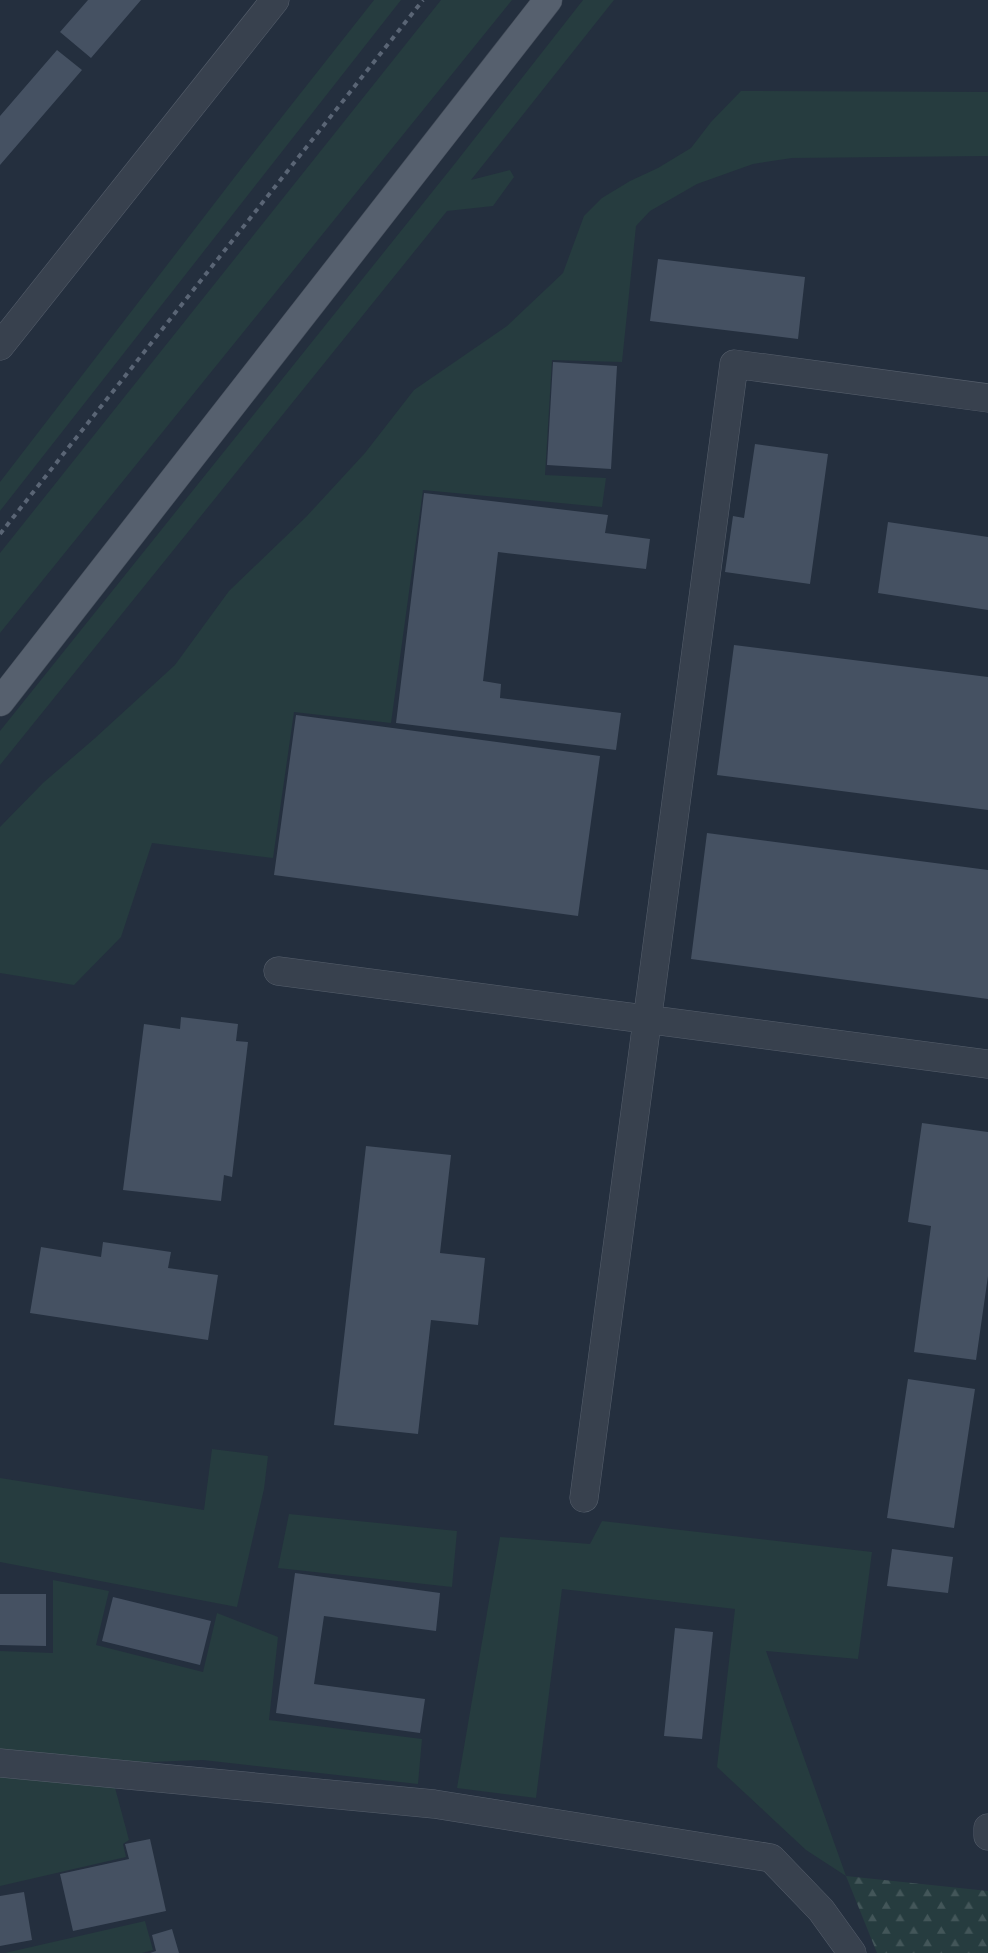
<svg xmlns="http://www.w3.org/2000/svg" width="988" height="1953" font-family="'Titillium Web',sans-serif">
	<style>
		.green { fill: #263c3f }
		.forest { fill: url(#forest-firs) }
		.building { fill: #455162 }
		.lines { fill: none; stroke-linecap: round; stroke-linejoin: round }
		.minor-casing { stroke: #565f6c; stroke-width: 29 }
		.major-casing { stroke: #414a57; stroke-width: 29 }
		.minor { stroke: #38414e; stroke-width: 28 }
		.major { stroke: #56606e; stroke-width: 28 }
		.rail { stroke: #5a6575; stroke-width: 4; stroke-dasharray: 5 5; stroke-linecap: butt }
	</style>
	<defs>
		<pattern id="forest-firs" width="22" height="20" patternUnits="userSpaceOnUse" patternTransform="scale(1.25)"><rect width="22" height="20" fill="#263c3f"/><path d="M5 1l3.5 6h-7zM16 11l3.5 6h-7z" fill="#435659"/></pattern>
	</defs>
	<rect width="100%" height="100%" fill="#242f3e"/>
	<path class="green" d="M374,0H401L0,511V482L244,165Z
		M441,0H512L0,633V553Z
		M583,0H614L471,180L510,170L514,177L493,206L447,211L0,765V731L453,166Z
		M741,91L988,92V156L792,158L753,164L697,184L650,211L636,226L622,362L552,360L545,475L606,478L602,507L423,490L391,723L294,712L273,858L152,843L121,937L74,985L0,973V827L43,783L94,739L175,665L229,591L306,517L365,453L414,390L507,326L563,273L584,216L602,198L630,181L658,168L691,148L711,122Z
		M212,1449L268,1456L264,1489L237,1607L0,1562V1478L204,1510Z
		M289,1514L457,1531L452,1587L278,1568Z
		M602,1521L872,1552L858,1659L766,1651L846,1876L806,1850L717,1767L735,1609L562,1589L536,1798L457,1788L500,1537L590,1544Z
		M53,1580L109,1591L96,1645L203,1672L217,1613L278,1637L269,1720L422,1739L418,1784L203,1760L121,1763L0,1751V1651L53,1653Z
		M0,1772L114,1784L129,1840L123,1844L126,1857L0,1886Z
		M145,1921L153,1950L142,1953H5Z"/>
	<path class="forest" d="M846,1876L988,1891V1953H877Z"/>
	<path class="building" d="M88,0H141L91,58L60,32Z
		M57,50L82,70L0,165V116Z
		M658,259L805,277L798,339L650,321Z
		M553,362L617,366L611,469L547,465Z
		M755,444L828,454L810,584L725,572L733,516L744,518Z
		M424,493L608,515L605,533L650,539L646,569L498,552L483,681L501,684L500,698L621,713L616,750L396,723Z
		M888,522L988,537V610L878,593Z
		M734,645L988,677V810L717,775Z
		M296,715L600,756L578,916L274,875Z
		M707,833L988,870V999L691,959Z
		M181,1017L238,1024L236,1041L248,1042L232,1177L224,1175L221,1201L123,1190L144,1024L180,1029Z
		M922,1123L988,1132V1276L976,1360L914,1352L931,1226L908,1222Z
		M366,1146L451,1155L440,1253L485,1258L478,1325L431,1320L418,1434L334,1425Z
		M103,1242L171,1252L168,1268L218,1275L208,1340L30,1313L41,1247L101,1257Z
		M908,1379L975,1389L954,1528L887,1518Z
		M892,1549L953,1557L948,1593L887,1586Z
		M295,1573L440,1593L436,1631L324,1616L314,1684L425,1699L420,1733L276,1713Z
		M0,1594H46V1646L0,1645Z
		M113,1597L211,1621L200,1665L102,1641Z
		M675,1628L713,1632L702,1739L664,1736Z
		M150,1839L166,1911L73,1931L60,1874L129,1859L125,1844Z
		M24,1892L32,1940L0,1946V1896Z
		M172,1929L179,1953H150L156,1951L152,1935Z"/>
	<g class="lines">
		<defs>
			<path id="minor" d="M0,346L275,0
				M278,971L988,1064
				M584,1498L734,364L988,398
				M0,1763L434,1804L771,1858L821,1910L852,1953
				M988,1828V1836"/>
			<path id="major" d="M0,702L548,0"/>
		</defs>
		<use href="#minor" class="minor-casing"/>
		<use href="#major" class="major-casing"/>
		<use href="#minor" class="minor"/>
		<use href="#major" class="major"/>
		<path class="rail" d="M0,534L423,0"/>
	</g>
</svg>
